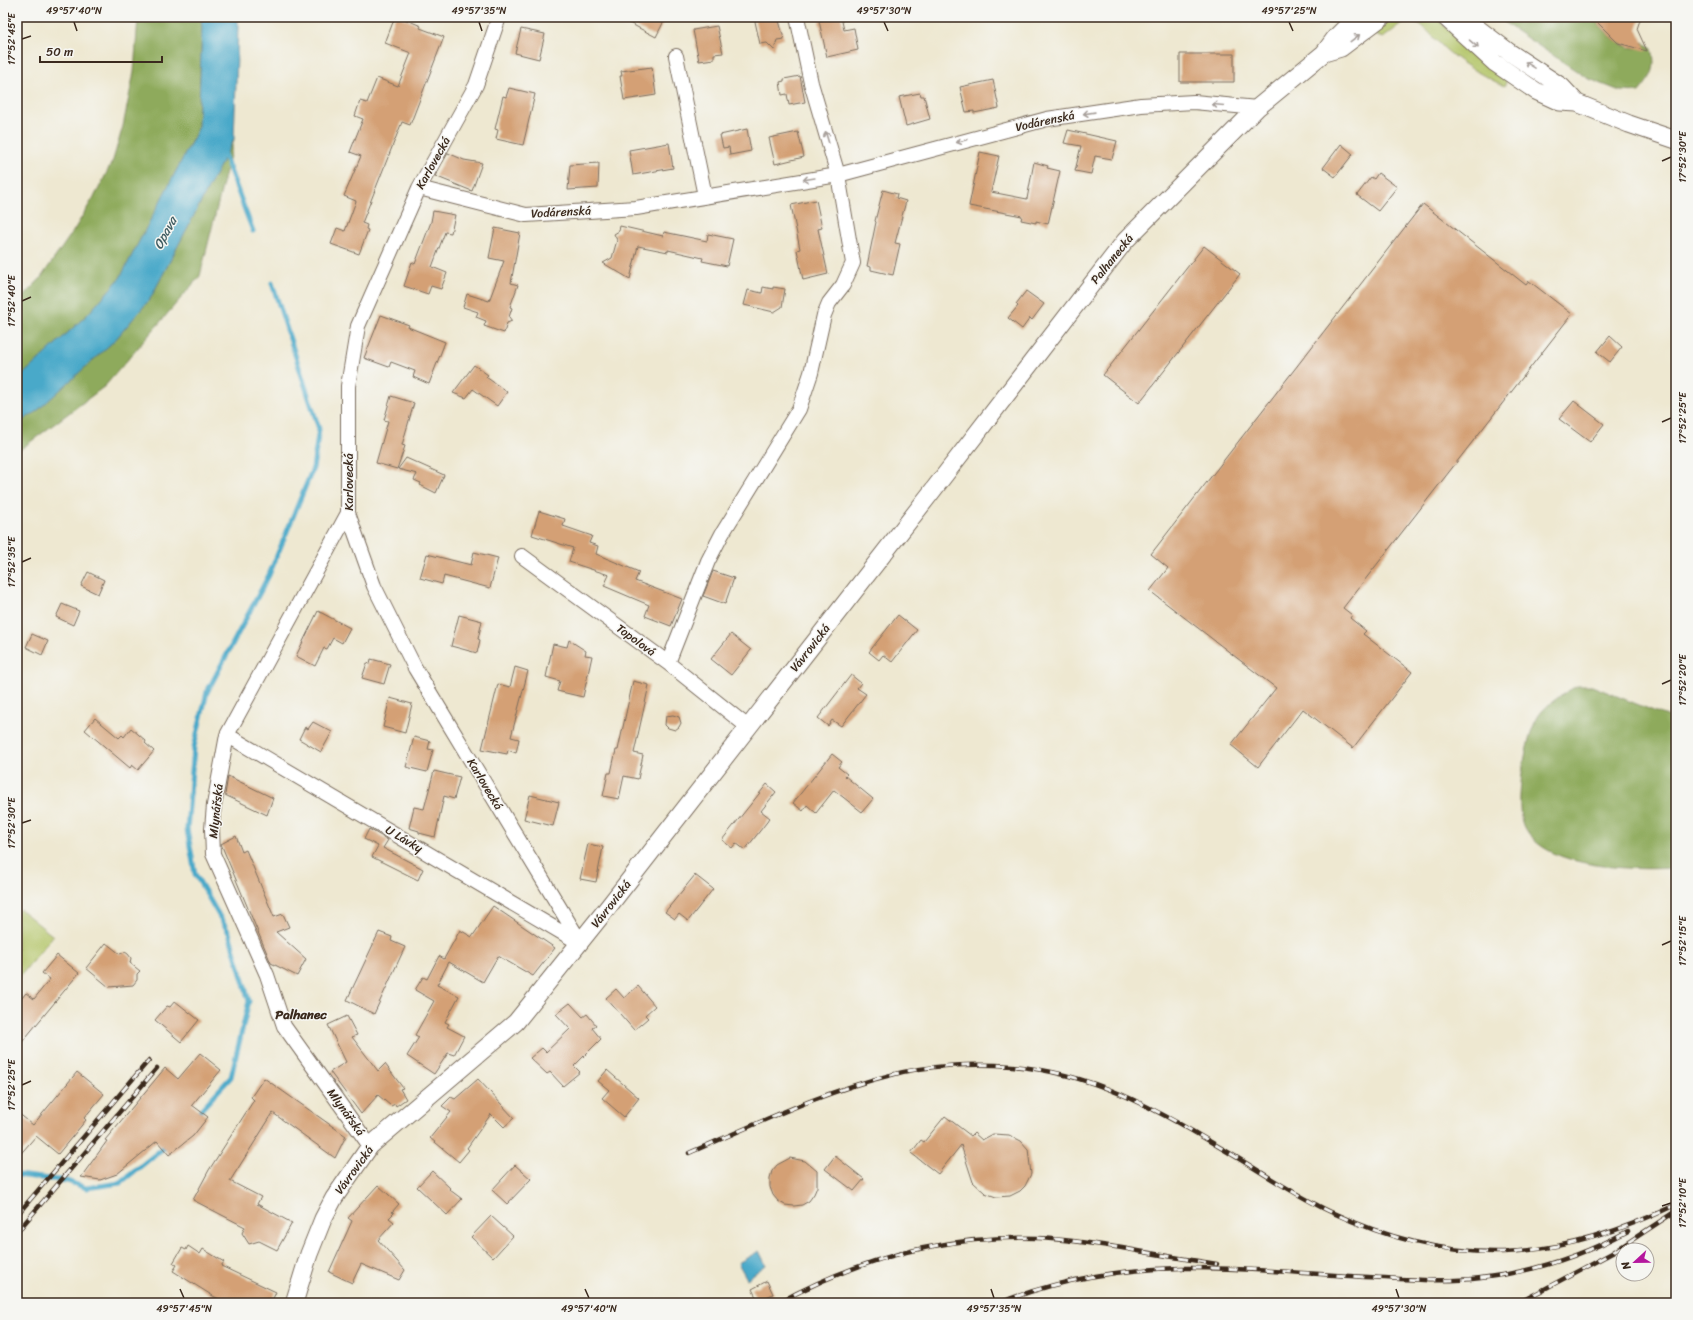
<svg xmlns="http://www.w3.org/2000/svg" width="1693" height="1320" font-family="Sriracha,sans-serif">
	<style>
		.green { fill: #b3c568; stroke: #777843 }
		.forest { fill: #8eaa5c; stroke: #646a3d }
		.water { fill: #4aa9c9; stroke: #426a74 }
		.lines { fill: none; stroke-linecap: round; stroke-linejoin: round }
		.stream { stroke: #4aa9c9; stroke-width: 5 }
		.building { fill: #d4a074 }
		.minor-casing { stroke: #7a6c5d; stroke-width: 16 }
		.tertiary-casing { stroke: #7a6c5d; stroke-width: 19 }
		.minor { stroke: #fff; stroke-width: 14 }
		.tertiary { stroke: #fff; stroke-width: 17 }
		.rail-casing { stroke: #3b2a1e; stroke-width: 4.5 }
		.rail { stroke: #f6f6f2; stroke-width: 3; stroke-dasharray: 9; stroke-linecap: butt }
		.oneway { stroke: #a79f9a }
		.ticks { fill: none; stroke: #3b2a1e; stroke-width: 1.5 }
		.labels { text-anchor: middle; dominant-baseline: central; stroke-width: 3; stroke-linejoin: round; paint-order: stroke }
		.street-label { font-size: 12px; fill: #3b2a1e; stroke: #f6f6f2 }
		.water-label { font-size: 13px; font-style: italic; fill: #415d62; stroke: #f6f6f2 }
		.neighbourhood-label { font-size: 13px; font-weight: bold; fill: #3b2a1e; stroke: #f6f6f2 }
		.neatline { fill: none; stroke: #3b2a1e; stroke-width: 1.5 }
		.ticks-label { font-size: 10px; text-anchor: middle; fill: #3b2a1e }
	</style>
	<rect width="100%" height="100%" fill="#f6f6f2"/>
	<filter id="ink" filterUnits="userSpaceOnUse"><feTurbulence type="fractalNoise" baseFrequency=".025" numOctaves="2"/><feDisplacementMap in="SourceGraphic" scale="8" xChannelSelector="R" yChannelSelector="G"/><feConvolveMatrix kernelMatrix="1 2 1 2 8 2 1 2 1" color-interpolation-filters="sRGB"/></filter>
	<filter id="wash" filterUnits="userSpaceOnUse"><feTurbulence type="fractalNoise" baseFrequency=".012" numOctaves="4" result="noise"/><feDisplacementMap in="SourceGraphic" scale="16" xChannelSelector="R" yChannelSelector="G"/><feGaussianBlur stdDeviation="0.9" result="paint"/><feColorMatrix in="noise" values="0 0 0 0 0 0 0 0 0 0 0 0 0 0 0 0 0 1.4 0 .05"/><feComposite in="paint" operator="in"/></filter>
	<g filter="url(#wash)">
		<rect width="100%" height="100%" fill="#eee8d1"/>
		<path class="green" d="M1387,17H1435L1454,35L1509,76L1504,86C1480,74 1457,62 1438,42C1431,36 1425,25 1415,22C1404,19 1392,32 1383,38L1377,36L1374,30Z
			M20,909L53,936L17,980V912Z"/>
		<path class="forest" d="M138,17H201L202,28L198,129L120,278L88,314L17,380V303L40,279L74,230L98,190L113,160L123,126L134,72Z
			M1499,17H1592C1605,30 1621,53 1642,47L1643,42L1652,49C1657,70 1652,76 1639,92L1620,91L1587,78L1509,26Z
			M234,139L200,276L105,386L17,452V424L37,411L115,340L150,299Z
			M1577,686H1592L1676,720V868C1637,870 1572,869 1540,845C1533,840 1526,833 1523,825C1514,803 1526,734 1539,715C1547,704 1565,692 1577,686Z"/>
		<path class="water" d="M201,17H238V28L234,139L150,299L115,340L37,411L17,424V380L88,314L120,278L198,129L202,28Z
			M759,1251L766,1265L747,1279L738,1263Z"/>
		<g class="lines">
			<path class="stream" d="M222,149L253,231
				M196,1115L231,1077L249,1001L229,933L195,874L187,829L194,747L207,692L269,575L313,468L319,429L272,283
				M17,1175L67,1181L86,1188L120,1183L168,1144"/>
		</g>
		<g id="blocks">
			<path class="building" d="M395,17H400L421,26L420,28L444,37L410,125L402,122L362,223L367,225L366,229L368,230L359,254L331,244L337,228L345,231L356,201L344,196L361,156L350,152L363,119L355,116L360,101L367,103L377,78L398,86L411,53L385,43Z
				M618,17H666L656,37Z
				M754,17H778L784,39L777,40L774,50L767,43L760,44Z
				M835,17H841L844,30L854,28L858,50L827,57L819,21Z
				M1592,17H1641L1637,29L1647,51L1618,43Z
				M717,26L723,53L714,54V59L699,61L693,30Z
				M521,29L545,34L539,59L515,53Z
				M1180,54H1234V82H1180Z
				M652,67L656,95L624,100L620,76H622L621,71Z
				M800,76L805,102L789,105L787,94L782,95L780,82L784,81V79Z
				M993,80L999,108L974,113V111L966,112L960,87Z
				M509,88L535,94L523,145L496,139L498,130L495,129L503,96L506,97Z
				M920,93L921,96H924L930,119L906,126L899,97Z
				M747,129L751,151L730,155L729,147L723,148L720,135Z
				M1068,130L1117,141L1112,159L1095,156L1091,174L1075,171L1081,146L1064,143Z
				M798,132L804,157L775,164L769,138Z
				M669,143L673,168L633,175L629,150Z
				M1341,144L1353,154L1335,177L1323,168Z
				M980,152L999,156L991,192L1027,199L1034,162L1048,166L1047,168L1060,171L1048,224L1036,221V223L1021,220L1022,216L969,206Z
				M448,153L464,160L482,163L472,191L435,176Z
				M599,163L598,188L568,190L570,165Z
				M1378,173L1397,187L1378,211L1357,195L1371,177L1374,179Z
				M883,190L897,194L896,198L906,201L895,243L900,244L893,275L871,270V267L867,266L876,222L875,221Z
				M816,200L822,228L818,229L828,274L803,280L797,250L800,249L791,205Z
				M1423,204L1526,285L1529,281L1572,314L1343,608L1352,615L1350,618L1366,631L1363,634L1412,672L1353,748L1303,709L1258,767L1231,745L1276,688L1150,591L1168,568L1151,554Z
				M433,211L455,215L451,233L445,232L432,267L447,273L441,289L431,286L428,294L404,286L412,262L415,264L431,222Z
				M620,226L663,236L664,232L707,241L708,234L733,239L727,266L702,261L703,258L668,250V252L638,246L630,279L603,263L612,258L617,240L614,234L619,231Z
				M495,228L520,233L511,283L518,285L510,307L512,308L509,317L512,321L507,323L504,333L484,326L486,321L476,317L478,312L463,307L467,294L489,301L504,261L489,258Z
				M1204,246L1240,274L1139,403L1103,375Z
				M763,287L773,289V287L785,289L782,307L774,312L744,305L748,290L762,293Z
				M1026,291L1044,304L1032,320L1030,318L1022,329L1008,318L1018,306L1016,304Z
				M381,315L409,325L408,327L445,342L429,384L413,377L415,371L391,362L389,367L364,358Z
				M1610,336L1622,347L1610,362L1597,352Z
				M474,365L488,375L486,377L507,392L497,406L473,389L466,398L453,393Z
				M391,396L414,403L402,445L405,446L397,469L376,463L388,421L384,420Z
				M1574,401L1604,424L1590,442L1559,419Z
				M406,458L444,475L436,493L420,485L421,483L414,480L417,474L398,469Z
				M539,511L565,519L563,526L592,536L589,543L598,546L596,554L639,572L635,581L682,599L671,626L645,616L649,605L604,586L609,575L569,562L573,548L532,535Z
				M474,552L498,558L490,588L444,576L442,584L420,578L427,554L471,565Z
				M713,571L734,578L725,604L703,596Z
				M88,572L104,580L98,594L81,586Z
				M62,604L79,611L73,625L56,617Z
				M318,611L350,628L342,643L333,638L327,649L324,648L315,666L296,656Z
				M459,615L482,621L478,639L480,640L477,653L451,646Z
				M898,615L917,630L892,662L883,655L879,660L869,652Z
				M32,634L48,641L42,655L26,647Z
				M731,634L751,650L731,675L711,659Z
				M569,640L586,651L585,655L592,656L583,697L557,691L560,681L546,677L553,644L567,647Z
				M371,659L390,664L384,684L362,678L367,663L370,664Z
				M515,667L528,671L511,737L519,739L516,753L508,750L507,754L482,749L498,684L510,687Z
				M851,675L861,683L857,688L866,694L841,726L832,720L828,726L818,718Z
				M633,681L649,685L634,753L643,755L638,779L624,776L619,799L603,796L608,773H611L616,750H618Z
				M390,698L412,704L405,733L383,727Z
				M673,715L679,717L681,723L679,727L675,730L668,728L665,725L666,716Z
				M95,718L119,738L122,735L124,737L131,728L146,741L145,743L154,751L138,770L132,765L130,768L85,730Z
				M313,722L332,732L321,752L299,739L305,727L308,729Z
				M414,737L430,741L428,749L433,750L427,772L406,767Z
				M832,754L842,762L838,767L847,774L845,776L873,799L862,812L834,790L816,813L807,805L803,811L793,803Z
				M434,771L460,777L454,799L444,796L435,837L419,833V831L409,828L414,807L424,809Z
				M228,776L273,798L267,815L225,795Z
				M767,784L776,792L761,811L770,818L745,850L736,843L732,848L722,840Z
				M530,795L559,802L553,826L524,819Z
				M369,829L388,840L383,848L423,869L418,880L372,857L378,846L364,839Z
				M236,836L242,852L246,850L274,917L283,914L289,927L276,932L306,959L297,976L271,963L221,844Z
				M588,844L603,847L596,882L580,879Z
				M695,875L713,889L688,921L679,914L675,919L665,912Z
				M493,906L555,948L533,976L498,956L483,982L449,962L437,985L459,996L445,1022L449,1024L447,1027L464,1036L454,1055L448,1053L434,1074L407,1056L419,1037L415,1035L434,1001L415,990L423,977L427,979L439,956L444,959L460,930L472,937Z
				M379,932L392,937L391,941L405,947L374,1014L347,1000Z
				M106,943L120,954L125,952L128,954L131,958L130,963L140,971L137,974V980L133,985L109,987L86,968Z
				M57,955L79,973L17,1048V1004L26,993L34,999L50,979L42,973Z
				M638,986L655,1006L645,1015L648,1018L634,1030L606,998L616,989L624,998Z
				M175,1001L199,1020L181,1042L155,1020L167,1006L170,1007Z
				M570,1003L583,1017L587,1014L596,1025L592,1028L601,1039L574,1066L580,1072L563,1086L550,1072L547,1074L530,1058L542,1048L546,1052L570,1029L556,1014Z
				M347,1016L357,1035L352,1037L378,1071L385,1064L403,1088L400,1089L406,1099L396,1106L395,1104L391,1106L378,1095L361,1114L330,1072L346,1062L328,1025Z
				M200,1053L221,1070L192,1105L208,1117L193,1136L169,1155L157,1141L117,1174L100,1180L81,1177L107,1141L105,1140L165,1068L178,1079Z
				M607,1070L639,1098L624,1117L602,1098L609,1090L598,1081Z
				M77,1072L104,1094L84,1118L86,1120L58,1154L36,1136L17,1158V1112L33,1125Z
				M264,1078L346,1136L335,1158L273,1113L230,1181L261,1197L257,1204L292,1223L277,1250L259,1241L249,1244L242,1233L245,1227L193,1200L209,1170L254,1100L251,1097Z
				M478,1079L514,1118L504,1127L491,1114L467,1148L469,1150L459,1162L430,1138L451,1112L442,1106L451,1097L455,1099Z
				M945,1116L971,1136L974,1133L982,1140L993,1134L1009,1135L1021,1141L1028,1149L1031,1174L1025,1186L1020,1191L1010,1196L996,1197L985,1193L973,1182L961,1145L938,1174L911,1153L921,1140L924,1142Z
				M835,1156L864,1179L854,1191L825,1169Z
				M790,1158L805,1161L817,1171V1187L814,1194L809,1201L802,1205L794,1206L785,1205L778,1201L773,1195L770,1187V1178L772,1171L777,1165Z
				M515,1165L531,1179L507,1204L492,1190Z
				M432,1171L451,1189L450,1190L462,1199L447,1215L417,1187Z
				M378,1185L399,1204L392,1212L394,1213L389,1218L394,1222L378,1240L405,1270L399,1280L361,1264L352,1283L329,1272L352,1221L348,1218Z
				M491,1216L513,1236L493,1258L471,1237Z
				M188,1246L200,1254L203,1249L224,1262L221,1266L276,1292L271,1303H227L213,1296L173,1271L177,1265L173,1263L182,1248L186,1250Z
				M767,1281L773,1294L758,1301L752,1289Z"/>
		</g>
	</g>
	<g filter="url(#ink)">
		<use href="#blocks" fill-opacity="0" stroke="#7a6c5d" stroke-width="1"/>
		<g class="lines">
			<defs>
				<path id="minor" d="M499,17L476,85L419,188L358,326L348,386V513L374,586L415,668L581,943
					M676,56L705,196
					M419,188L526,215L636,208L838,175L1047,119L1141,105L1194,102L1257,108
					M348,513L227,735L214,805L212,829L213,854L267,975L284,1026L370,1146
					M522,556L668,663L748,727
					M668,663L708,561L722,534L799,409L811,373L824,315L829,303L843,285L853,263L838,175L811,83L797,17
					M227,735L578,942"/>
				<path id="tertiary" d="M1445,17L1495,63L1536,91L1560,102L1577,103L1629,124L1676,140
					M1466,17L1476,27L1509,52L1562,87L1577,103
					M1324,53L1341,48L1382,17
					M294,1303L309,1254L323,1219L334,1198L370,1146L516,1022L609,906L930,494L1125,241L1257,108L1324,53L1335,38L1356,17"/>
			</defs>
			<use href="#minor" class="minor-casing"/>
			<use href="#tertiary" class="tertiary-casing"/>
			<use href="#minor" class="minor"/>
			<use href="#tertiary" class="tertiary"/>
			<defs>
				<path id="rail" d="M689,1153C755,1125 821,1092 891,1075C927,1065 974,1063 1012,1066C1092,1073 1153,1107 1221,1148C1257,1169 1293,1194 1331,1212C1453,1269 1554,1264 1675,1205
					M17,1215L149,1060
					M17,1232L157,1068
					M778,1303C858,1259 946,1235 1037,1238C1066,1239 1094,1244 1122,1248C1153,1254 1185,1259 1217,1264
					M999,1303C1057,1280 1119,1269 1182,1268C1249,1267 1317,1275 1385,1278C1417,1280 1449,1282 1481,1278C1533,1272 1582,1256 1628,1231
					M1518,1303L1612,1253L1676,1211
					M1667,1303L1676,1295"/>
			</defs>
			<use href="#rail" class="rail-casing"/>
			<use href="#rail" class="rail"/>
		</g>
		<defs><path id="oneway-shaft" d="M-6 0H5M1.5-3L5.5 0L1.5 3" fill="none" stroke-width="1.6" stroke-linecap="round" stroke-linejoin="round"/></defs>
		<g class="oneway">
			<use href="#oneway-shaft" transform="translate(1355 38) rotate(-37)"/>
			<use href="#oneway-shaft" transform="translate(1474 44) rotate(41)"/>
			<use href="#oneway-shaft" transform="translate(1530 65) rotate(-148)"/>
			<use href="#oneway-shaft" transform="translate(1218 105) rotate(-175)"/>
			<use href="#oneway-shaft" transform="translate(1089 113) rotate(172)"/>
			<use href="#oneway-shaft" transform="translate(827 137) rotate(-107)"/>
			<use href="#oneway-shaft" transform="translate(962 141) rotate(165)"/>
			<use href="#oneway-shaft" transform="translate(809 179) rotate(171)"/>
		</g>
	</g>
	<path class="ticks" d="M74,22L77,31M479,22L482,31M884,22L888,31M1289,22L1293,31M22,39L31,36M1662,161L1671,157M22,301L31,297M1662,422L1671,418M22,562L31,558M1662,684L1671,680M22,823L31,820M1662,945L1671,941M22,1085L31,1081M1662,1206L1671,1203M180,1289L184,1298M585,1289L589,1298M991,1289L994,1298M1396,1289L1399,1298"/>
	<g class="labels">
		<g class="street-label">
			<text transform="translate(1045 121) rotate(-12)">Vodárenská</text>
			<text transform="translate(433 163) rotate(-61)">Karlovecká</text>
			<text transform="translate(561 212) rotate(-3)">Vodárenská</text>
			<text transform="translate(1112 259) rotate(-51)">Palhanecká</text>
			<text transform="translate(349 482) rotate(-90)">Karlovecká</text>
			<text transform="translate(636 640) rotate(36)">Topolová</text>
			<text transform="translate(810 648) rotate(-52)">Vávrovická</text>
			<text transform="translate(485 784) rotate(59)">Karlovecká</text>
			<text transform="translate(216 811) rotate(-84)">Mlynářská</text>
			<text transform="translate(404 839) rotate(31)">U Lávky</text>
			<text transform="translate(611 904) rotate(-52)">Vávrovická</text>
			<text transform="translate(346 1112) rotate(54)">Mlynářská</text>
			<text transform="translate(354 1170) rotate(-54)">Vávrovická</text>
		</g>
		<g class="water-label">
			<text transform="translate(165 233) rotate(-62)">Opava</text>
		</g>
		<g class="neighbourhood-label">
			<text x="301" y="1014">Palhanec</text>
		</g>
	</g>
	<rect width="1693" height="1320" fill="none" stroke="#f6f6f2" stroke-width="44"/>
	<g transform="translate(1635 1262) rotate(248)"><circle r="19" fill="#f6f6f2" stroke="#aba49d"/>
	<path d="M0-3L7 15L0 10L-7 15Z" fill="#b5179e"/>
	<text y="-6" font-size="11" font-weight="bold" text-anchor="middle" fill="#3b2a1e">N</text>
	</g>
	<path d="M40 56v6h122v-6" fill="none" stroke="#3b2a1e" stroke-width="2"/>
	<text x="46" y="56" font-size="12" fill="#3b2a1e" stroke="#f6f6f2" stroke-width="3" paint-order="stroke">50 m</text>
	<rect x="22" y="22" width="1649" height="1276" class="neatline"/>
	<g class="ticks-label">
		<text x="74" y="14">49°57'40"N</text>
		<text x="479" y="14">49°57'35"N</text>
		<text x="884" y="14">49°57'30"N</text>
		<text x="1289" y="14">49°57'25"N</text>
		<text transform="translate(11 39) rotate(-90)" y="4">17°52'45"E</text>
		<text transform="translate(1682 157) rotate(-90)" y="4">17°52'30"E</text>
		<text transform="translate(11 301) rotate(-90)" y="4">17°52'40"E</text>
		<text transform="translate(1682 418) rotate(-90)" y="4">17°52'25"E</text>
		<text transform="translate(11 562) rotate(-90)" y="4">17°52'35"E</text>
		<text transform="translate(1682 680) rotate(-90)" y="4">17°52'20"E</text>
		<text transform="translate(11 823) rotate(-90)" y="4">17°52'30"E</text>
		<text transform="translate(1682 941) rotate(-90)" y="4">17°52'15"E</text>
		<text transform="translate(11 1085) rotate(-90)" y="4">17°52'25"E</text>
		<text transform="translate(1682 1203) rotate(-90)" y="4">17°52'10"E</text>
		<text x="184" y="1312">49°57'45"N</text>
		<text x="589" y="1312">49°57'40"N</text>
		<text x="994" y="1312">49°57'35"N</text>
		<text x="1399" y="1312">49°57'30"N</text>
	</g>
</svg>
